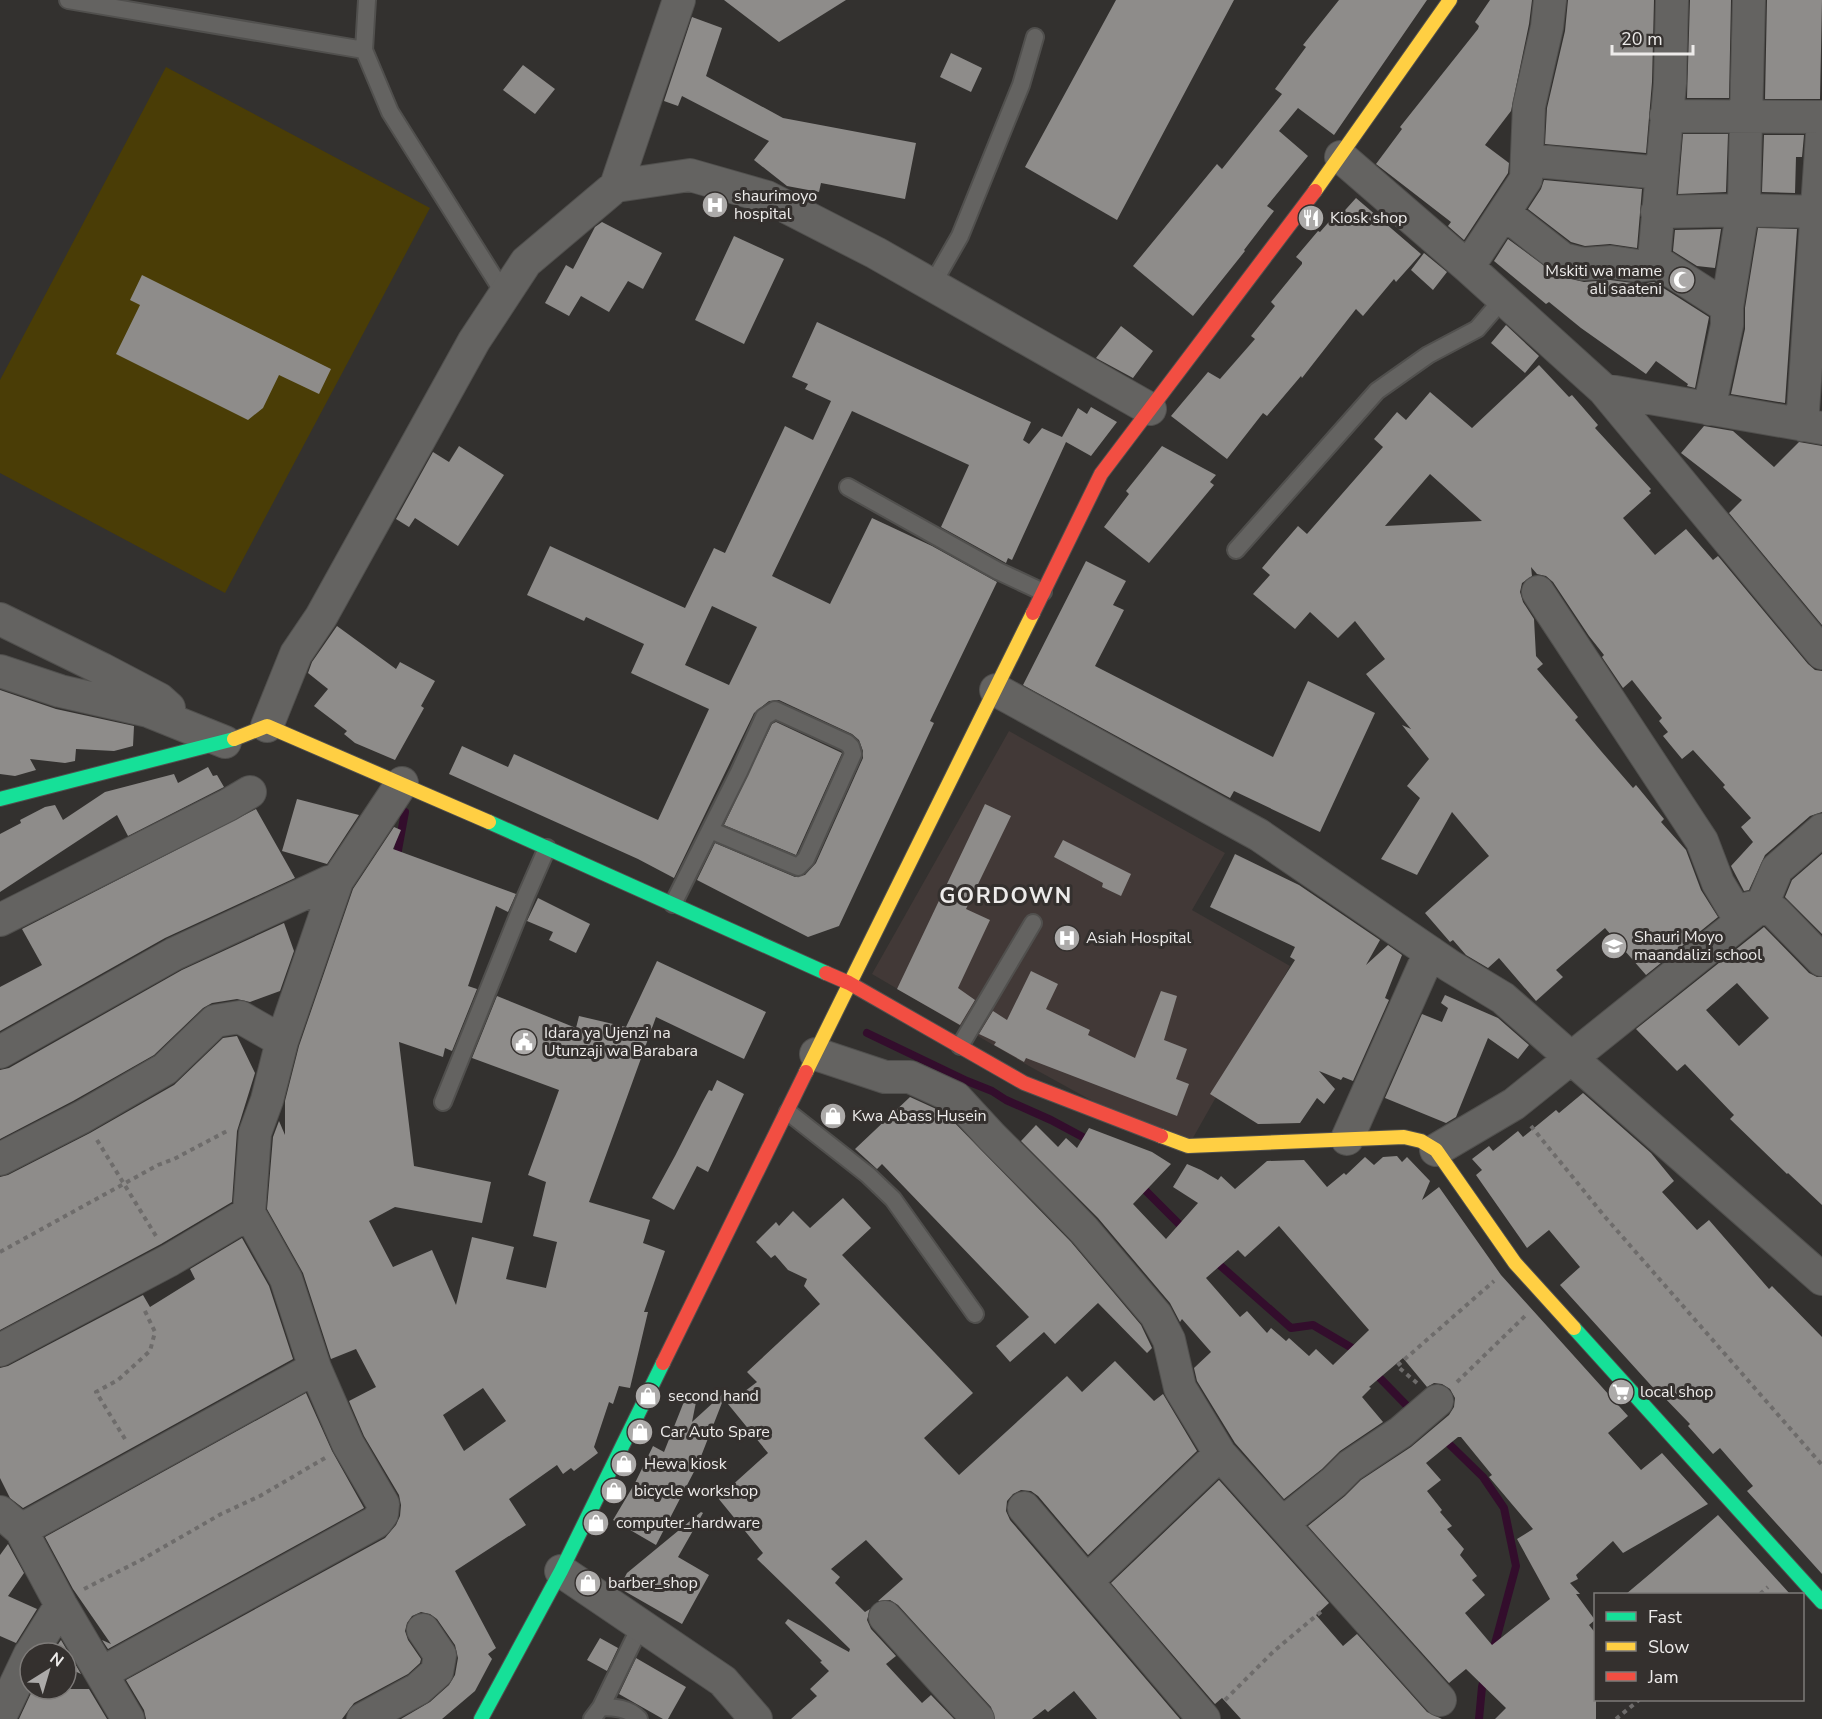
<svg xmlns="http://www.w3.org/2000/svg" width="1822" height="1719" font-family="'Nunito Sans',sans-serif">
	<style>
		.built { fill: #423937 }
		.green { fill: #4a3d06 }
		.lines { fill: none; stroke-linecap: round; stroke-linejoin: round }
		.stream { stroke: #330d2c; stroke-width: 8 }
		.building { fill: #8e8c8a; fill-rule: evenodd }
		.lane-casing { stroke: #51504e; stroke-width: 20 }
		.street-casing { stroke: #51504e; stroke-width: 34 }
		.fast-casing { stroke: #51504e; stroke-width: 16 }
		.slow-casing { stroke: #51504e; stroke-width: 16 }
		.jam-casing { stroke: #51504e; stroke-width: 16 }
		.path { stroke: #6e6c6b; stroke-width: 4; stroke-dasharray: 4.5 4.5; stroke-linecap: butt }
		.lane { stroke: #646361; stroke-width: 16 }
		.street { stroke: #646361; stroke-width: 32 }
		.fast { stroke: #16e098; stroke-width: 14 }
		.slow { stroke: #ffcf43; stroke-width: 14 }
		.jam { stroke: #f24e42; stroke-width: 14 }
		.labels { text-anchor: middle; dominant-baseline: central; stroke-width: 6; stroke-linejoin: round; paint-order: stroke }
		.poi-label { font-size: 16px; fill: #edebea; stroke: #34302e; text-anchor: start }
		.district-label { font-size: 22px; font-weight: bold; letter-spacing: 1.5px; fill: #edebea; stroke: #34302e }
	</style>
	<rect width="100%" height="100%" fill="#33312f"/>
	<path class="built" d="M1009,731L1225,853L1192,910L1290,966L1185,1152L1029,1066L872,974Z"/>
	<path class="green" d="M166,67L430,208L225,593L0,473V380Z"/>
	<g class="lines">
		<path class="stream" d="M396,861L405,812
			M867,1033L967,1081L992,1091L1006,1100L1051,1120L1092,1142
			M1138,1183L1186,1231
			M1214,1260L1291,1328L1313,1325L1352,1348L1358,1355
			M1373,1371L1414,1413
			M1442,1437L1483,1477L1504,1508L1516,1566L1493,1651
			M1479,1719L1482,1687L1485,1675"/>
	</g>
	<path class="building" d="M724,0H846L779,42Z
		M1116,0H1234L1117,220L1025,167Z
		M1339,0H1427L1334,135L1298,108L1279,131L1308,156L1267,206L1274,211L1244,250L1245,251L1193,316L1133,266L1217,164L1222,169L1282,94L1275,89L1306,47L1303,45Z
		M1490,0H1532L1529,24L1511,111L1485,145L1509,163L1508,173L1464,240L1448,226L1451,222L1376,164L1402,129L1400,127L1478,29L1479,26L1475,22Z
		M1568,0H1654L1652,82L1646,153L1545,144L1547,108L1565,31Z
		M1690,0H1731L1729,98H1687Z
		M1767,0H1822L1820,99H1765Z
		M692,17L722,28L706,76L783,118L916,143L905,199L821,183L819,192L787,186L754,160L769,141L682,96L678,106L664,101Z
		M951,53L982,68L971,92L940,77Z
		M523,65L555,89L535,114L503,90Z
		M1683,134H1728L1726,192L1678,194Z
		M1764,135H1804L1802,157H1796L1795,193L1762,192Z
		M1544,180L1642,189L1637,248L1610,244L1585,246L1571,242L1528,209L1541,189Z
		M1356,198L1421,254L1396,282L1394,279L1363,316L1356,309L1302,378L1301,376L1267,416L1263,413L1227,459L1171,416L1208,372L1220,379L1255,339L1251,336L1275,306L1271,302L1302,264V262L1296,257L1318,231L1320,232L1335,215L1338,218Z
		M602,222L662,253L643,289L628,281L609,312L581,296L569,316L545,303L566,265L573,269L595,227Z
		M1758,228L1797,229L1785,403L1731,394L1745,329V308Z
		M1721,229L1715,268L1697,266L1673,251L1675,230Z
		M734,236L784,259L744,344L695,320Z
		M1508,239L1558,276L1584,282L1610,280L1640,284L1654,282L1709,317L1695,388L1687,386L1688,384L1656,361L1646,374L1581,328L1549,302L1546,304L1494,261Z
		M1424,253L1447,272L1433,290L1411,270Z
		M142,275L331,369L319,394L279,375L263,408L248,420L116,354L140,305L130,300Z
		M817,322L1031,422L1023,440L1029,444L1042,428L1062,437L1078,408L1087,414L1091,407L1117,422L1091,456L1066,442L1012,560L1008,558L1006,563L941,527L969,465L852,411L772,576L830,604L872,518L932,546L997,582L930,721L934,723L839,926L808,937L697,880L715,843L795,877L805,875L816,863L863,758V751L859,740L852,734L779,700L769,701L754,713L674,878L638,859L449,774L462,746L508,767L514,754L658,820L709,709L631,673L644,644L586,617L584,621L527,595L550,546L685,608L714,548L725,553L785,426L813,440L831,401L805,389L808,384L792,377ZM712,606L757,627L729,685L685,665Z
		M1506,325L1539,356L1525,373L1491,343Z
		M1121,326L1153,351L1133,378L1096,358Z
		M1539,365L1569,397L1572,395L1598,425L1595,428L1651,489L1649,491L1651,493L1623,518L1655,555L1686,529L1713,560L1718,556L1808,664L1815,670L1822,671V812L1810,816L1765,855L1749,890L1744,891L1731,866L1753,842L1741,827L1751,818L1723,787L1725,785L1693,750L1682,759L1663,736L1668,732L1659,721L1662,718L1632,680L1623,688L1602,657L1604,655L1589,636L1553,582L1546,576L1537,574L1531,567L1532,576L1522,583L1520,592L1523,602L1534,619L1536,656L1543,664L1537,669L1578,717L1575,720L1601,751L1633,788L1636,785L1664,819L1661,822L1686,850L1701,890L1718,917L1646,975L1605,928L1556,970L1563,977L1536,1001L1499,958L1488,968L1466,955L1453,940L1450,942L1425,913L1489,856L1452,812L1417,875L1381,859L1420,798L1407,786L1429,759L1402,725L1411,729L1366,674L1385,659L1355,621L1338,638L1310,612L1295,629L1253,594L1270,575L1262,568L1279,548L1298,526L1307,534L1383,447L1374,439L1397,412L1406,420L1430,392L1472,428ZM1430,474L1482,521L1385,526Z
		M1704,426L1733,431L1774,467L1799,442L1822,446V625L1729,513L1742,500L1681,453Z
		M459,446L504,475L458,546L415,518L409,527L396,519L433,452L449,462Z
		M1162,446L1216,475L1210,482L1214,485L1149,563L1104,527L1129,494L1126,491Z
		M1086,561L1126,581L1113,605L1124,610L1095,666L1273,757L1308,681L1375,713L1320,832L1234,791L1230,798L1023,685Z
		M337,626L396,669L400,662L435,681L421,706L424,708L395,760L355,743L344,734L347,731L314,706L328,689L308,673L312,662Z
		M0,690L56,709L134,726L133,746L114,751L76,749L75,761L65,763L30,759L36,770L15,776L0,774Z
		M776,722L842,753L796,855L724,825L772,724Z
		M208,767L213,776L217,775L224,787L128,836L117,815L0,892V834L21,823L20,820L45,807L55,805L63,820L105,792L174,774L178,783Z
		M297,799L359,815L327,864L282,851Z
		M985,804L1011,816L966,909L990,920L958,988L975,1000L960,1025L897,989Z
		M256,809L295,878L165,938L0,1031V987L42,965L22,929Z
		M394,827L401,830L393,849L516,894L508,912L496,906L468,986L477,989L452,1051L445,1048L443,1057L399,1042L414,1166L491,1182L482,1223L395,1207L369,1221L393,1267L432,1250L456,1305L472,1237L514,1247L506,1279L546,1288L557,1242L533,1236L546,1182L528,1175L559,1090L472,1058L497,996L576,1028L579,1016L626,1027L657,961L766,1012L744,1059L656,1017L589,1202L650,1220L643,1243L665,1251L644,1312H648L630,1388L619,1386L613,1404L609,1402L594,1447L598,1453L574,1471L571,1468L563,1474L557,1465L509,1499L526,1525L455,1571L496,1648L488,1654L492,1659L475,1691L442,1719H401L430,1702L449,1685L455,1675L458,1658L455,1645L437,1619L430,1614L421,1612L412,1616L407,1623L405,1631L408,1640L421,1659L420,1663L408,1674L354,1703L342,1719H146L144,1710L126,1680L385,1538L396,1525L400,1516L401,1505L399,1495L364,1436L349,1401L376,1387L356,1349L331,1359L303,1273L267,1209L273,1137L279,1121L285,1135V1101L299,1046L353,889ZM483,1388L506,1421L464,1451L443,1415Z
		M1063,840L1131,874L1121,896L1102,887L1103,883L1054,857Z
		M1235,854L1299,885L1380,940L1366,965L1388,945L1402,955L1385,998L1389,1000L1353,1081L1343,1077L1341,1080L1319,1071L1335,1089L1324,1104L1317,1098L1300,1123L1258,1124L1210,1094L1295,960L1290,957L1295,947L1210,907Z
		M1822,854V934L1785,897L1792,880Z
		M538,898L590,924L576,953L549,940L553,932L527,921Z
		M284,923L294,951L280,991L250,1002L237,999L212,1003L203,1008L154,1055L73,1101L0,1139V1070L9,1068L182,970Z
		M1764,927L1809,973L1817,977H1822V1205L1788,1173L1787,1174L1730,1119L1734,1115L1685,1064L1677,1071L1636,1029ZM1737,983L1769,1018L1739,1046L1706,1010Z
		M1031,971L1058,984L1046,1009L1090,1030L1088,1035L1135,1058L1161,991L1177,996L1164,1040L1187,1049L1176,1079L1189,1084L1177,1116L1026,1058L1024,1062L994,1045L996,1042L979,1034L993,1011L1007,1020Z
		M1445,995L1498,1018L1529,1045L1518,1059L1488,1038L1456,1117L1446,1123L1385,1098L1422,1014L1442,1022L1448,1008L1441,1003Z
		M237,1036L255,1073L237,1131L232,1202L161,1244L0,1330V1177L8,1175L90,1133L174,1085L223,1038Z
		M717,1080L744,1094L708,1172L697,1166L674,1210L652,1198L675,1156L702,1103L709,1090L712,1091Z
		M1583,1093L1651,1153L1674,1181L1662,1192L1697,1230L1709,1220L1769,1289L1772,1286L1822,1337V1574L1747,1491L1753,1486L1720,1448L1713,1454L1688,1426L1690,1424L1658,1391L1657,1392L1560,1285L1580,1267L1549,1230L1527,1248L1476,1175L1482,1170L1472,1159L1489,1146L1493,1151L1518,1131L1523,1137L1556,1110L1559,1113Z
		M910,1097L945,1113L1071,1242L1141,1325L1152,1348L1147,1353L1098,1303L1055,1344L1044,1332L1010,1362L996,1346L1029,1317L882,1164L877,1169L855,1149Z
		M1036,1125L1058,1147L1066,1138L1077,1148L1089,1128L1152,1152L1171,1164L1133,1204L1166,1239L1198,1203L1173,1187L1187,1164L1201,1170L1218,1180L1221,1176L1235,1189L1267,1161L1304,1160L1327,1187L1344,1173L1346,1175L1365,1157L1374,1165L1383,1157L1397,1156L1402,1162L1407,1157L1430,1181L1422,1200L1439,1187L1501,1275L1628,1416L1608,1433L1641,1470L1662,1453L1708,1504L1623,1553L1613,1541L1576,1575L1578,1579L1570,1583L1580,1594H1576L1595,1620L1589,1625L1596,1634V1719H1495L1506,1708L1466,1669L1449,1683L1308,1526L1345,1496L1361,1480L1411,1447L1449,1415L1454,1407L1455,1398L1450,1389L1442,1384L1434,1383L1427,1387L1403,1358L1369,1387L1371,1388L1362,1397L1383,1422L1340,1451L1322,1469L1284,1499L1235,1443L1197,1381L1194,1368L1211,1352L1182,1319L1180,1322L1170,1303L1098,1218L1021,1141ZM1279,1226L1369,1330L1333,1365L1316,1349L1309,1356L1289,1338L1286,1341L1271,1328L1267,1333L1247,1311L1240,1317L1206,1278L1238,1250L1245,1257ZM1458,1437H1461L1492,1475L1489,1477L1533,1529L1517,1539L1550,1599L1492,1645L1465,1613L1485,1595L1472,1580L1477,1576L1460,1555L1464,1549L1447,1529L1452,1526L1440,1512L1442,1510L1427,1491L1441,1480L1426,1463Z
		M843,1198L871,1228L842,1255L973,1393L924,1438L959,1475L1067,1376L1082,1392L1115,1361L1154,1401L1163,1394L1197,1451L1088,1555L1038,1496L1031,1491L1021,1490L1013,1494L1007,1501L1006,1511L1010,1520L1180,1719H1097L1074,1691L1048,1712L1045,1709L1032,1719H995L991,1707L898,1605L890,1600L878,1601L903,1579L866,1540L831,1569L840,1577L835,1583L865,1612L870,1609L867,1620L871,1629L896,1656L886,1664L922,1703L931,1695L954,1719H791L817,1696L810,1689L829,1671L820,1662L822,1661L785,1623L788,1619L849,1652L850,1649L757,1559L763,1553L718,1498L768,1453L728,1404L757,1382L747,1372L820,1304L804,1286L807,1279L788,1270L775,1255L771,1258L756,1242L776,1222L779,1226L793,1211L810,1228Z
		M242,1238L269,1286L293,1359L23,1508L10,1498L0,1478V1368L8,1366L143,1295L150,1307L195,1279L190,1269Z
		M727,1390L698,1464L656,1545L613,1520L635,1483L653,1446L664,1452L687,1394L697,1397L692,1422Z
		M306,1393L332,1451L364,1508L108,1649L102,1640L111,1644L73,1589L45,1537Z
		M1219,1480L1329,1603L1316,1615L1343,1646L1357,1634L1427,1712L1442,1719H1241L1222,1698L1215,1704L1111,1583Z
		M701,1512L703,1513L678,1557L709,1575L682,1624L619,1588L627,1573Z
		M1718,1515L1790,1594H1626L1651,1573Z
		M8,1544L24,1573L8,1596L37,1609L16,1643L0,1636V1555Z
		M600,1638L618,1648L607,1671L587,1660Z
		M61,1640L81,1674L66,1667V1653H52Z
		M636,1658L686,1687L668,1719H663L619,1694Z
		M33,1689H89L107,1719H19Z"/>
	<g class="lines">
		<defs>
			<path id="lane" d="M68,0L364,50
				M367,0L364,50L390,112L505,295
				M932,285L960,236L1021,85L1035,37
				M848,487L998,571L1043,592
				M1236,550L1377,391L1428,355L1477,329L1502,300
				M673,904L739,772L764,717L775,710L847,743L851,747L853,754L806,859L798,867L710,830
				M960,1046L1033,923
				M443,1102L526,896L547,848
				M788,1112L868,1175L893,1199L975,1314
				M601,1707L641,1625
				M592,1719L601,1707C614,1707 629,1708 639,1719"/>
			<path id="street" d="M1666,116L1822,117
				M1341,157L1468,267L1604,390L1822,428
				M1527,160L1661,173
				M616,186L690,175L767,197L876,253L1150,409
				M1657,212L1743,210L1822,212
				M1504,213L1563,259L1583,264L1611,262L1638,266L1651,264L1654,260L1670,83L1672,0
				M1654,260L1727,307
				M1468,267L1526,179L1529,106L1547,27L1550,0
				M1604,390L1822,653
				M1709,409L1727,325V307L1744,202L1749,0
				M1802,425L1822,135
				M1538,592L1702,841L1718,883L1733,908L1740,910L1762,905L1775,912L1822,960
				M0,619L102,669L159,699L169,708
				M0,671L60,691L148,711L225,742
				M996,690L1259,835L1450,966L1503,998L1822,1279
				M267,726L296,654L321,617L474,341L526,262L616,186L679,0
				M0,920L228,805L250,792
				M0,1052L174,954L329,882L337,881
				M816,1054L885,1077H910L956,1098L992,1137L1048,1193L1084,1230L1156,1315L1169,1340L1180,1388L1220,1454L1440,1700
				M1347,1139L1430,952
				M1436,1150L1514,1104L1762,905L1777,869L1822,830
				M0,1159L82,1117L165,1069L215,1021L240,1017L282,1041
				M0,1350L170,1260L249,1213
				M1024,1508L1204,1719
				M0,1512L21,1530L61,1605L128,1719
				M1283,1523L1334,1482L1350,1466L1401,1432L1437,1401
				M21,1530L315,1368
				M561,1571L723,1681L756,1719
				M1087,1581L1220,1454
				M885,1617L978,1719
				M31,1653L61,1605
				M102,1673L376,1522L382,1514L383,1504L348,1444L315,1368L286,1279L249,1213L255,1133L267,1100L282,1041L337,881L402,783
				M0,1717L30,1654
				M363,1719L418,1689L437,1672L440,1655L423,1630"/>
			<path id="fast" d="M0,799L234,739
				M489,822L826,973
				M1574,1328L1822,1602
				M481,1719L561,1571L663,1363"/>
			<path id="slow" d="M1315,191L1450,0
				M234,739L267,726L489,822
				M806,1072L1033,613
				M1161,1136L1188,1146L1404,1137L1421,1141L1436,1150L1515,1263L1574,1328"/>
			<path id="jam" d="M1033,613L1101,474L1315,191
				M826,973L849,983L1024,1083L1161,1136
				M663,1363L806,1072"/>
		</defs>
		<use href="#lane" class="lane-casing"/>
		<use href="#street" class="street-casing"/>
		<use href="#fast" class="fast-casing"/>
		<use href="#slow" class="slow-casing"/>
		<use href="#jam" class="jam-casing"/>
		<path class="path" d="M1531,1126L1606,1218L1822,1465
			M97,1140L156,1236
			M0,1252L158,1165L174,1159L227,1131
			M1457,1382L1525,1316
			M1417,1383L1397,1366L1494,1281
			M125,1439L96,1392L118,1380L150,1351L155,1332L143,1307
			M84,1589L143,1559L221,1514L260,1496L325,1458
			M1760,1594L1768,1587
			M1225,1700L1274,1651L1323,1610
			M1616,1719L1639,1700"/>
		<use href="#lane" class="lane"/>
		<use href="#street" class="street"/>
		<use href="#fast" class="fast"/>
		<use href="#slow" class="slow"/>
		<use href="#jam" class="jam"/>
	</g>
	<defs>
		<symbol id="hospital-disc" viewBox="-11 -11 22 22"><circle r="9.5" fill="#acaaa9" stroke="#34302e"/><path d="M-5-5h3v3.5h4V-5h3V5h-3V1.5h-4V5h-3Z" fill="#fff"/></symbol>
		<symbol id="restaurant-disc" viewBox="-11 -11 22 22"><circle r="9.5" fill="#acaaa9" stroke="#34302e"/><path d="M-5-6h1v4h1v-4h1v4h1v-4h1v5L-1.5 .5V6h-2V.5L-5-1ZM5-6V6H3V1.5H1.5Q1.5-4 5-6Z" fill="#fff"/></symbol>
		<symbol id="mosque-disc" viewBox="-11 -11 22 22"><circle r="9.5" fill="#acaaa9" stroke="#34302e"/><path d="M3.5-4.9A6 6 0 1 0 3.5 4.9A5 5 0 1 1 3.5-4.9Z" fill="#fff"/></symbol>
		<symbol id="school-disc" viewBox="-11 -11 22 22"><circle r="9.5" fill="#acaaa9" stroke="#34302e"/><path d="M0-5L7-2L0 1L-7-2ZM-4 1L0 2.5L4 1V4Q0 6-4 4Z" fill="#fff"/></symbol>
		<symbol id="civic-disc" viewBox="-11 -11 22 22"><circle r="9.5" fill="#acaaa9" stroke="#34302e"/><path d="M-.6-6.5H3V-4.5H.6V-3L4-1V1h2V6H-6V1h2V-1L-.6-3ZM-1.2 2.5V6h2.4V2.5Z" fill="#fff"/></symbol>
		<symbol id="shop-disc" viewBox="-11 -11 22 22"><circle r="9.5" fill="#acaaa9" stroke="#34302e"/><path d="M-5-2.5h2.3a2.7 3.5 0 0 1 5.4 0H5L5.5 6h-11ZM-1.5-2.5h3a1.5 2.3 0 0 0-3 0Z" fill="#fff"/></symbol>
		<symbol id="supermarket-disc" viewBox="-11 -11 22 22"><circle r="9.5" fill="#acaaa9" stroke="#34302e"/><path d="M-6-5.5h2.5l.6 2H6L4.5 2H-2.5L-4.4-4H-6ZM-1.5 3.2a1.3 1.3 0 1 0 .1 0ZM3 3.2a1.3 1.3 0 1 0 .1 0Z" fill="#fff"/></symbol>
	</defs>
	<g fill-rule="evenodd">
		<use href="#hospital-disc" x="700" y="190" width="30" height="30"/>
		<use href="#restaurant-disc" x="1296" y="203" width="30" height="30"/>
		<use href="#mosque-disc" x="1667" y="265" width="30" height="30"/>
		<use href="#hospital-disc" x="1052" y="923" width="30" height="30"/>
		<use href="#school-disc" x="1599" y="931" width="30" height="30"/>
		<use href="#civic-disc" x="509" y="1027" width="30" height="30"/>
		<use href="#shop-disc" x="818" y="1101" width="30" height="30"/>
		<use href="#supermarket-disc" x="1606" y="1377" width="30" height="30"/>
		<use href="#shop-disc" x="633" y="1381" width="30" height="30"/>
		<use href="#shop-disc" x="625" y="1417" width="30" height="30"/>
		<use href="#shop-disc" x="609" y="1449" width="30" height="30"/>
		<use href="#shop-disc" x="599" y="1476" width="30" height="30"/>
		<use href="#shop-disc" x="581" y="1508" width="30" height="30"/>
		<use href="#shop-disc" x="573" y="1568" width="30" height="30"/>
	</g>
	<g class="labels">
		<g class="poi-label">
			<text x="734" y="196">shaurimoyo<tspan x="734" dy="18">hospital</tspan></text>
			<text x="1330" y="218">Kiosk shop</text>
			<text x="1662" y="271" text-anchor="end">Mskiti wa mame<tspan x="1662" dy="18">ali saateni</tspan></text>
			<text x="1634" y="937">Shauri Moyo<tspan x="1634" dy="18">maandalizi school</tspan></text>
			<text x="1086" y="938">Asiah Hospital</text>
			<text x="544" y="1033">Idara ya Ujenzi na<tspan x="544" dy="18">Utunzaji wa Barabara</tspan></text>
			<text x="852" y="1116">Kwa Abass Husein</text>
			<text x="1640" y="1392">local shop</text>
			<text x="668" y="1396">second hand</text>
			<text x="660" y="1432">Car Auto Spare</text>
			<text x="644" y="1464">Hewa kiosk</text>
			<text x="634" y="1491">bicycle workshop</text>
			<text x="616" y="1523">computer_hardware</text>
			<text x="608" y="1583">barber_shop</text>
		</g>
		<g class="district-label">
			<text x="1006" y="896">GORDOWN</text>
		</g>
	</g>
	<rect x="1594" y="1593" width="210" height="108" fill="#34302e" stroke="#7e7b79" stroke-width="1.5"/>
	<rect x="1606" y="1612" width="30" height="9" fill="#16e098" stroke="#7e7b79" stroke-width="1.5"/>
	<text x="1648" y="1623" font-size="18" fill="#edebea">Fast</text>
	<rect x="1606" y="1642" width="30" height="9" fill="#ffcf43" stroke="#7e7b79" stroke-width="1.5"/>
	<text x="1648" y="1653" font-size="18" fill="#edebea">Slow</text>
	<rect x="1606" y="1672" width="30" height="9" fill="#f24e42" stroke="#7e7b79" stroke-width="1.5"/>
	<text x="1648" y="1683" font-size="18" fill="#edebea">Jam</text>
	<g transform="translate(48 1671) rotate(37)"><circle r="28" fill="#34302e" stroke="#7e7b79" stroke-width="1.5"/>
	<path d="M0-4.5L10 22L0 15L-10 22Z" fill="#acaaa9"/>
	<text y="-9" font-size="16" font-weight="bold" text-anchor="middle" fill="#edebea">N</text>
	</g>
	<path d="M1612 45v9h81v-9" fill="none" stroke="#edebea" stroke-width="3"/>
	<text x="1621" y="45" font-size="18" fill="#edebea" stroke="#34302e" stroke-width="4.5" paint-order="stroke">20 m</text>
</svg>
